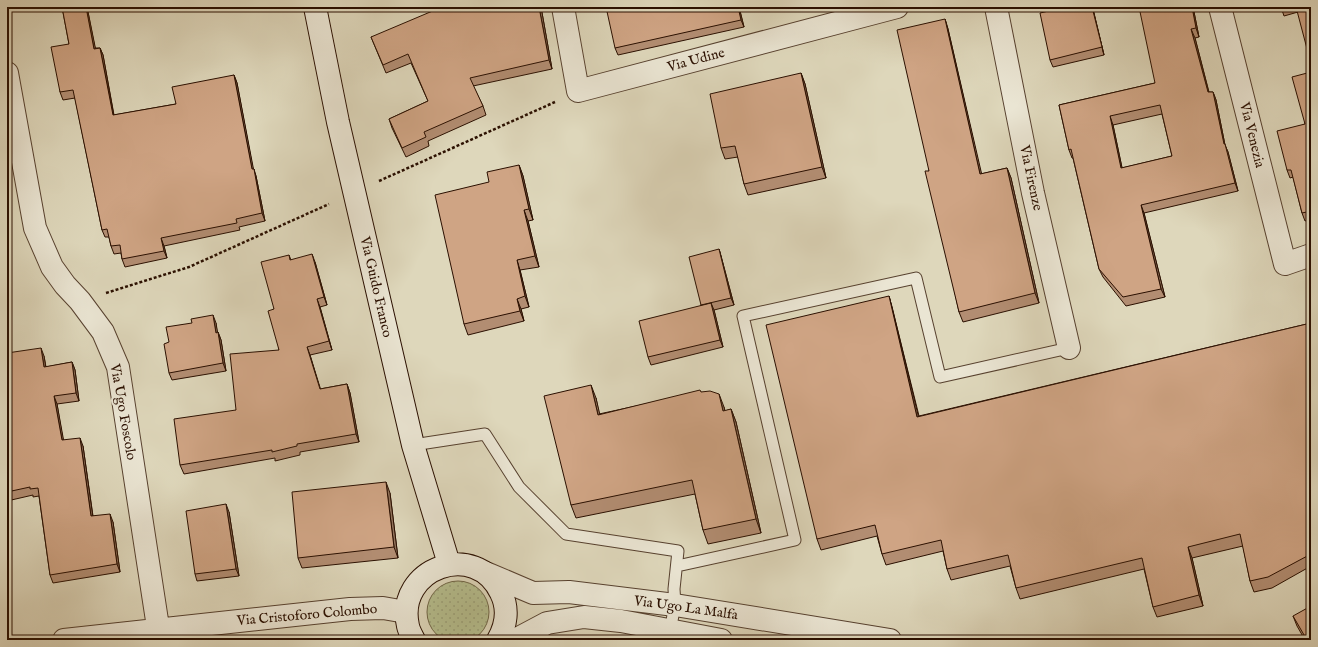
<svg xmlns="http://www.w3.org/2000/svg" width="1318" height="647" font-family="'IM FELL English',serif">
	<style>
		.grass { fill: url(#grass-dots); stroke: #706646 }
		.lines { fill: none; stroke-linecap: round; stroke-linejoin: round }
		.lane-casing { stroke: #57412f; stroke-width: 13 }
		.street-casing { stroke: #57412f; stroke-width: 24 }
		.secondary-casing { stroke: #2a0f00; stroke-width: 24 }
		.path { stroke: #2a0f00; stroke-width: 2.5; stroke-dasharray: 3 2; stroke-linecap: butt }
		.lane { stroke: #eae5d3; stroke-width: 11 }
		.street { stroke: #eae5d3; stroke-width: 22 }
		.secondary { stroke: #eae5d3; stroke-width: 22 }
		.wall { fill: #b28d72; stroke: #2a0f00; fill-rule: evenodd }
		.shaded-wall { fill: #91735c; stroke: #2a0f00 }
		.building { fill: #cfa484; stroke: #2a0f00; fill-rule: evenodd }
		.labels { text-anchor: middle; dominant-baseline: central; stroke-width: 4; stroke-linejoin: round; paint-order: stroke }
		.street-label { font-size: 14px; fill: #2a0f00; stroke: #eae5d3 }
	</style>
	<defs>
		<pattern id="grass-dots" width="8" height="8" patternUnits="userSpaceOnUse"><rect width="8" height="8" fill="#b5bd8d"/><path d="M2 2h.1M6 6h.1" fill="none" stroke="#9ca178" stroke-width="1.8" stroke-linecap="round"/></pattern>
	</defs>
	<rect width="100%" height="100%" fill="#ded7bb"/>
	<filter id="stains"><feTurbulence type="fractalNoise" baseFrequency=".005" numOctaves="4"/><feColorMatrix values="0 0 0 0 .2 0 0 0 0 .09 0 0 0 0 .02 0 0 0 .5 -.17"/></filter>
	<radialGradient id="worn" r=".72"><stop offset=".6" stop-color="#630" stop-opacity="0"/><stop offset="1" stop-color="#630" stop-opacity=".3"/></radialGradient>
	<path class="grass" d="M427 612a31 31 0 1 1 62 0a31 31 0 1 1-62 0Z"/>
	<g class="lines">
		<defs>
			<path id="lane" d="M413,445L485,434L519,487L566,534L678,551L674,589L675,605L670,631
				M677,566L795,540L743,316L916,278L940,377L1069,348"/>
			<path id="street" d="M563,7L578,91L897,7
				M996,7L1033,193L1069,348
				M1220,7L1285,264L1311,255
				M7,73L35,228L52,267L65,285L80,301L103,332L118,367L160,640
				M486,573L533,593L569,592L675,605L890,640
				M64,640L350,609L383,608L406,612
				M515,640L547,623L584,617L621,621L721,640"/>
			<path id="secondary" d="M315,7L338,122L413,445L449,564
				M414,640C412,636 409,631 408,626C395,568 476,539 501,593C509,609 506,626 498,640"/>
		</defs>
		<use href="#lane" class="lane-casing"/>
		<use href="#street" class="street-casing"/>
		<use href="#secondary" class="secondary-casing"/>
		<path class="path" d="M379,181L555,102
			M106,293L189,267L329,204"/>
		<use href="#lane" class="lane"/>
		<use href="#street" class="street"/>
		<use href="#secondary" class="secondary"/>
	</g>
	<path class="wall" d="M62,7H87L95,48H100L103,55L114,115L176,104L234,75L237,83L253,169L256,176L265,221L239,227L240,230L164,246L167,258L125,267L122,259L121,253L114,254L111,246L109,237H105L102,230L75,98L63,100L60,92L69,44Z
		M541,7L552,69L473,86L483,106L486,115L428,141L429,146L406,157L392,128L389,119L428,101L411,63L386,73L371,37Z
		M739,7L744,27L618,55L615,48Z
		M1193,7L1199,37L1195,38L1209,92H1213L1216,100L1225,145L1228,152L1238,191L1144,213L1165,297L1126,306L1103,277L1099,269L1073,158H1072L1069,150L1059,105L1155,83ZM1162,114L1172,156L1122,168L1113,125Z
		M1281,7H1311L1298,12L1284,16Z
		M1093,9L1104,55L1053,67L1050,60Z
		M945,19L948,29L981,174L1007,168L1011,178L1039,303L963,322L959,312L929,171Z
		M1311,72V219L1305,221L1302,213L1293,177L1290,178L1287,170L1305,124Z
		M801,73L805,84L826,178L748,195L744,184L738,157L725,159L721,148Z
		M519,165L523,176L533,220L528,221L539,267L520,270L529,307L521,309L524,321L468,335L464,324Z
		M719,249L721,256L734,305L714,310L723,347L651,365L648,357L701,305Z
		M289,255L291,260L315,262L327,305L320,307L332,350L310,355L320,389L347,384L350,393L359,442L300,452V455L275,461V458L184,474L180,465L236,410L279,350L274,309Z
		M7,285L10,300L7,301Z
		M889,296L892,307L919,416L1311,323V566L1272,588L1254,592L1250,581L1243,546L1192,558L1203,606L1157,617L1153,607L1144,569L1020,599L1016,588L1010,566L951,580L947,569L943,551L886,565L882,554L877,536L821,550L817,539Z
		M216,323L217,332H218L221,340L226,371L172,380L169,373Z
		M7,353L44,356L46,367L72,362L75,370L79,401L57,404L63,440L83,446L93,516L113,522L120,572L53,583L50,575L39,496L33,497V495L7,501Z
		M701,392L724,407L725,411L731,409L736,422L761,533L708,544L703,530L695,494L576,518L571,505L596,398L599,414Z
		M390,493L398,558L302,568L298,558Z
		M229,512L239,576L197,581L195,574Z
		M1293,616L1311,640H1305L1297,626Z"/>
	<path class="shaded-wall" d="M86,7H87L97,56L94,49Z
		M539,7H541L552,69L549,60Z
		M738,7H739L744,27L741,20Z
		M1092,7L1093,9L1104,55Z
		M1192,7H1193L1199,37L1196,28Z
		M945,19L948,29L984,184L980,174Z
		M1191,29L1195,38L1211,101L1208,92Z
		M100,48L103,55L115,122L113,115Z
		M801,73L805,84L826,178L822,167Z
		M234,75L237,83L255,177L252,169Z
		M1213,92L1216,100L1225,145L1228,152L1238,191L1235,183L1224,144Z
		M1110,116L1113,125L1124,177L1121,168Z
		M519,165L523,176L533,220L529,209Z
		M1007,168L1011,178L1039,303L1035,293Z
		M254,169L256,176L265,221L262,213Z
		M1141,205L1144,213L1165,297L1161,289Z
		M524,210L528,221L539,267L535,256Z
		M161,238L164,246L167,258L164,251Z
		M719,249L721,256L734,305L731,298Z
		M312,254L315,262L327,305L324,297Z
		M517,260L520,270L529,307L525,296Z
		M7,285L10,300L7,292Z
		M889,296L892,307L921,427L917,417Z
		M317,299L320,307L332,350L329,341Z
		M517,299L521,309L524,321L520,311Z
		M711,303L714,310L723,347L720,340Z
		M213,315L216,323L219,341L216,333Z
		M218,332L221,340L226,371L223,363Z
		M307,347L310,355L323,397L320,389Z
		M41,348L44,356L47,375L44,367Z
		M72,362L75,370L79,401L76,393Z
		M347,384L350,393L359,442L356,434Z
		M591,385L596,398L603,428L598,415Z
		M719,394L724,407L728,425L723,411Z
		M54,396L57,404L65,448L62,440Z
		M731,409L736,422L761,533L756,519Z
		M80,438L83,446L94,525L91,516Z
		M386,482L390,493L398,558L394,547Z
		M226,504L229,512L239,576L236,569Z
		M110,514L113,522L120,572L117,564Z
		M1188,547L1192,558L1203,606L1199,595Z"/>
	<path class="building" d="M62,7H86L94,49L100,48L113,115L176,104L172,87L234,75L252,169H254L262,213L236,219L237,223L161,238L164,251L122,259L120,245L111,246L107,229L102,230L73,90L60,92L51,47L69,44Z
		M442,7H539L549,60L470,78L483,106L424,132L426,137L402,148L389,119L428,101L408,54L383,65L371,37Z
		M606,7H738L741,20L615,48Z
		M1066,7H1092L1102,47L1050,60L1040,13Z
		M1139,7H1192L1196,28L1191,29L1208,92H1213L1224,144H1225L1235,183L1141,205L1161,289L1123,297L1099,269L1071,149L1069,150L1059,105L1155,83ZM1160,105L1172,156L1121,168L1110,116Z
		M1296,7H1311V64Z
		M945,19L980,174L1007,168L1035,293L959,312L925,171H929L897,30Z
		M1311,72V211L1302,213L1291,170H1287L1277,131L1305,124L1292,77Z
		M801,73L822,167L744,184L735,146L721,148L710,94Z
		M519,165L529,209L524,210L535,256L517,260L525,296L517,299L520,311L464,324L435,195L489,182L487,172Z
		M719,249L731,298L701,305L689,257Z
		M312,254L324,297L317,299L329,341L307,347L320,389L347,384L356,434L297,444V446L272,452V450L180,465L174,419L236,410L230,354L279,350L268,311L274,309L261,262L289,255L290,260Z
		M889,296L917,417L1311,323V554L1268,577L1250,581L1240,534L1188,547L1199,595L1153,607L1142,558L1016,588L1008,555L947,569L941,540L882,554L875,525L817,539L766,325Z
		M711,303L720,340L648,357L639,321Z
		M213,315L216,333L218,332L223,363L169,373L164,344L169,342L166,327L192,323L191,319Z
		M41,348L44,367L72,362L76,393L54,396L62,440L80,438L91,516L110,514L117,564L50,575L38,488L30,489V487L7,492V353Z
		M591,385L598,415L700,390L701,392L710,391L719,394L723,411L731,409L756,519L703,530L692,480L571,505L544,396Z
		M386,482L394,547L298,558L292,492Z
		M226,504L236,569L195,574L186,511Z
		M1311,606V640H1307L1293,616Z"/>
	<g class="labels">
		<g class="street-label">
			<text transform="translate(696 60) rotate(-15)">Via Udine</text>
			<text transform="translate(1252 135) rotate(76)">Via Venezia</text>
			<text transform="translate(1031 178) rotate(78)">Via Firenze</text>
			<text transform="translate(376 287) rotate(77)">Via Guido Franco</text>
			<text transform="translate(123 412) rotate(80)">Via Ugo Foscolo</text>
			<text transform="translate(686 608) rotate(8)">Via Ugo La Malfa</text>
			<text transform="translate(307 615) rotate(-5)">Via Cristoforo Colombo</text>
		</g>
	</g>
	<rect width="1318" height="647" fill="none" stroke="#ded7bb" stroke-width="24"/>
	<rect x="8" y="8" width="1302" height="631" fill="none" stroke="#2a0f00" stroke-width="2"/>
	<rect x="12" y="12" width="1294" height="623" fill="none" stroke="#2a0f00"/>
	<rect width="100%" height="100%" filter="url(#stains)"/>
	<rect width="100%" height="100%" fill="url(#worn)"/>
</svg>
